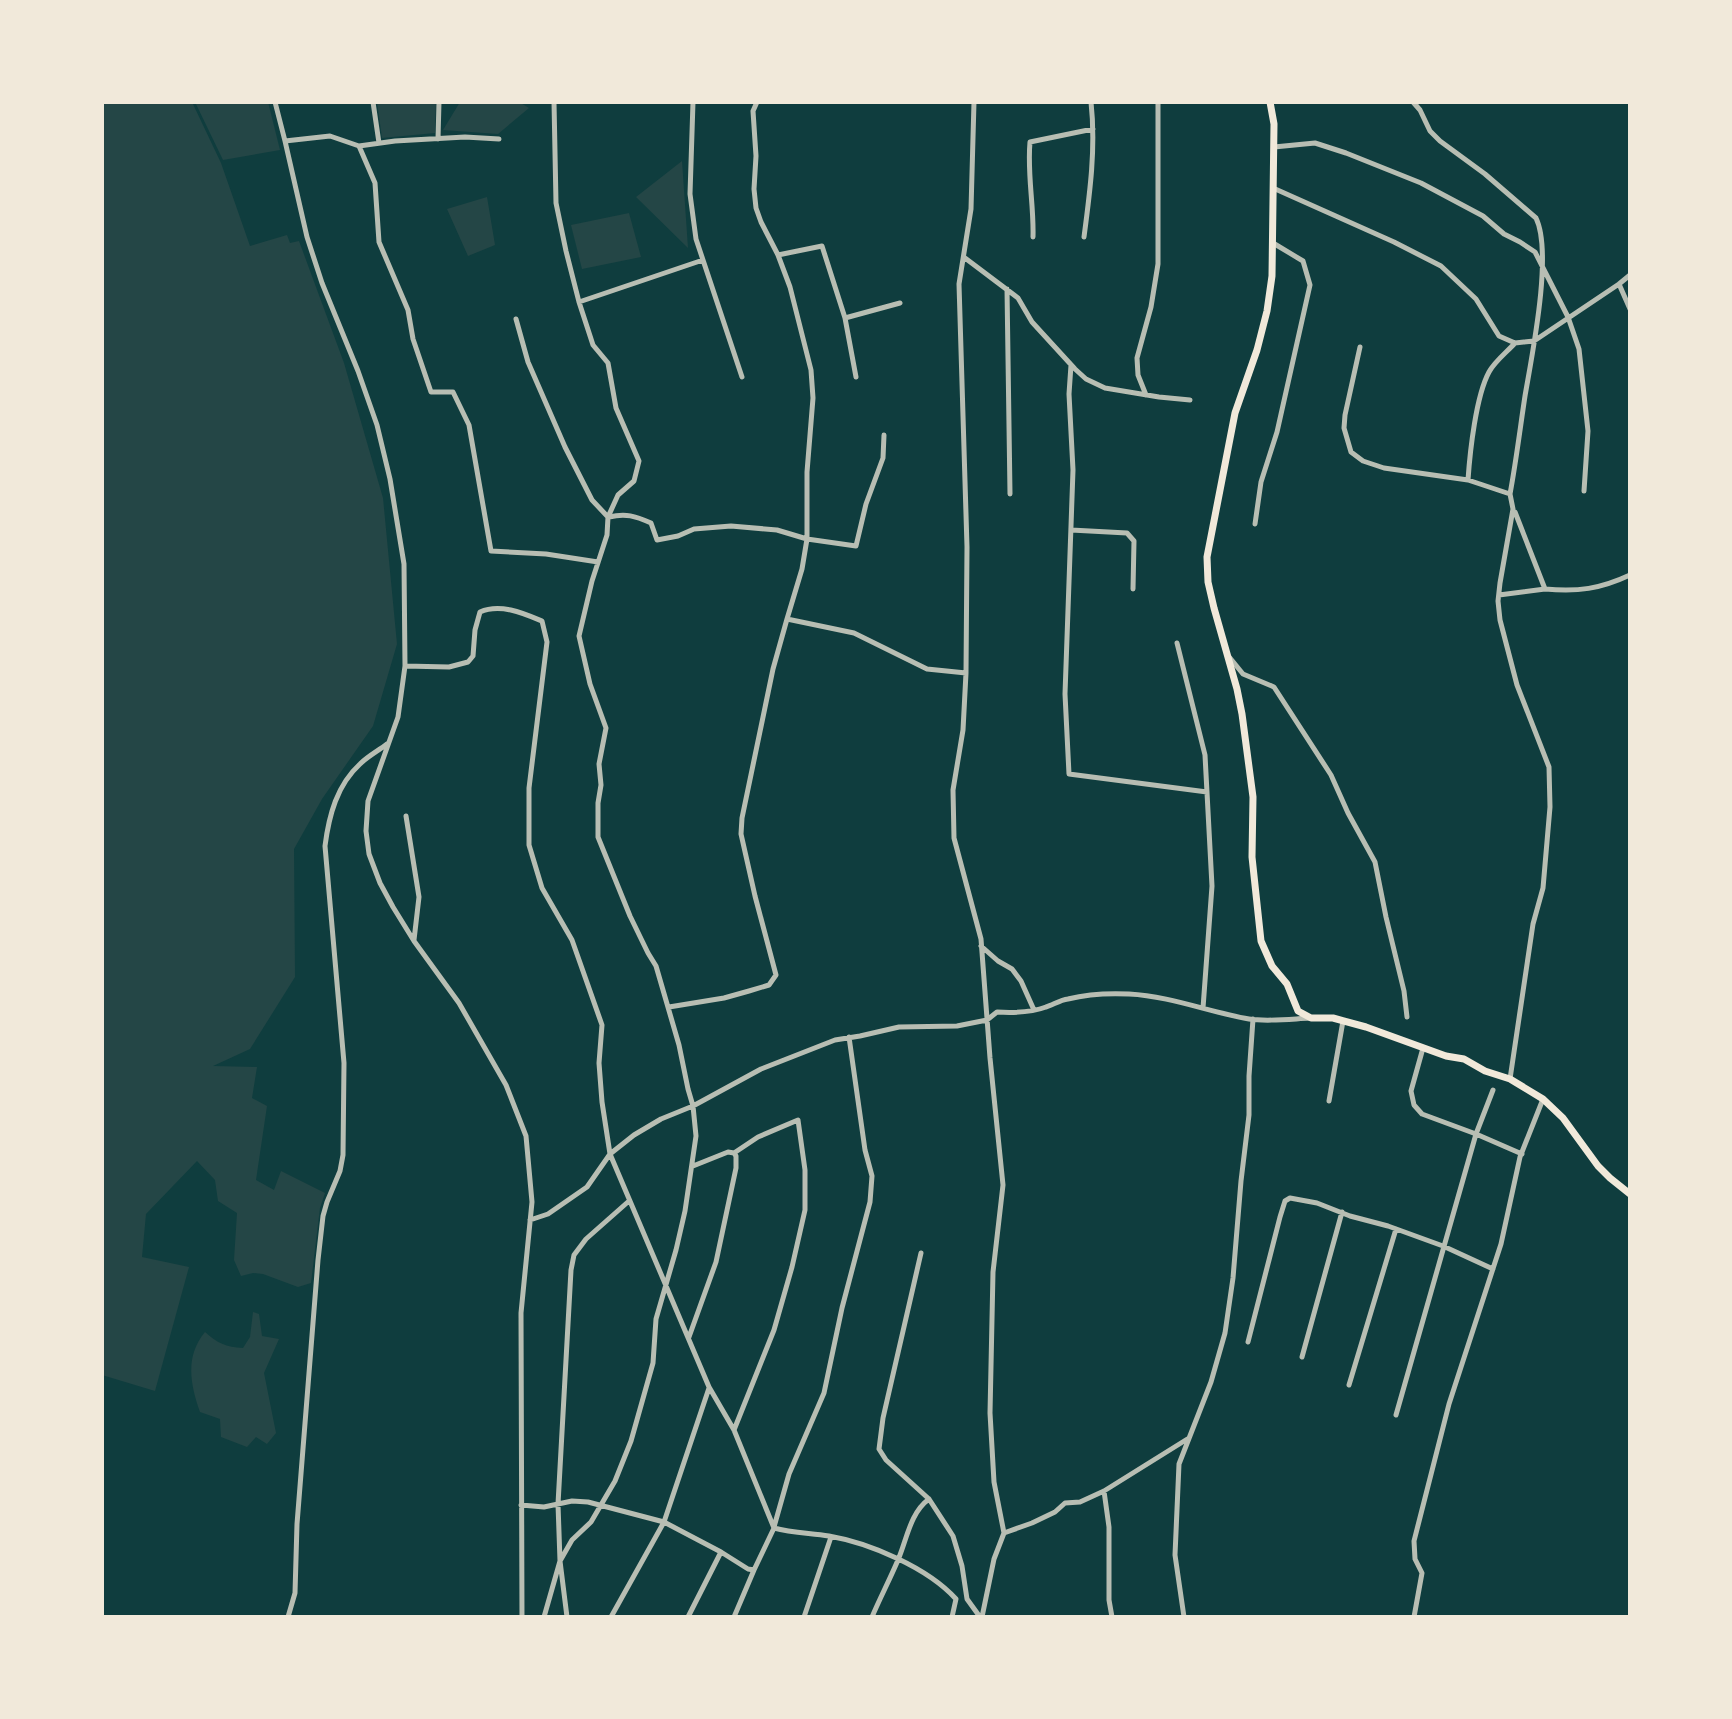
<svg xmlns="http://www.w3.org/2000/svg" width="1732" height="1719" font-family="Karla,sans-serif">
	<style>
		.green { fill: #244646 }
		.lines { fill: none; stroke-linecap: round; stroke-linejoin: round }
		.minor { stroke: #b8beb3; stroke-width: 5 }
		.secondary { stroke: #f1e9da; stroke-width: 7 }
	</style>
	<rect width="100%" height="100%" fill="#0f3d3e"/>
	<path class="green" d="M102,102H192L221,163L250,246L287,235L290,243L299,241L344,363L383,498L397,644L373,726L322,799L294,849L295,977L250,1049L213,1066L257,1067L252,1098L267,1106L256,1180L274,1190L281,1171L325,1193L320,1208L311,1283L298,1287L263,1274L253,1273L241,1276L234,1260L237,1213L218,1201L215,1180L197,1161L146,1214L142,1257L189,1267L155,1391L102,1375Z
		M195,102H268L280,150L223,160Z
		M377,102H436L435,133L382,138Z
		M460,102H519L529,108L498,134L443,130Z
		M682,161L688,248L636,197Z
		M487,197L495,245L468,256L447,209Z
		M629,213L641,257L582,269L571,225Z
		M253,1312L259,1314L262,1336L279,1339L264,1373L276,1433L267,1444L256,1437L247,1447L221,1437L220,1419L200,1412C190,1384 185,1356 205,1332C217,1343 226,1347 243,1348L250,1337Z"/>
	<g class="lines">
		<path class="minor" d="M275,102L285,141L307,237L322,283L358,371L377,425L390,479L404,564L405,666L398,717L368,801L366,831L369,854L380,883L393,907L414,941L459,1003L506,1085L526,1136L532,1202L521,1313L522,1617
			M373,102L379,143
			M554,102L556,203L566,251L579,302L593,345L608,363L616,408L639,461L634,481L618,495L608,517
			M693,102L690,194L696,239L742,377
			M757,102L753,111L756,156L754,189L756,208L761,222L778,255L790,287L811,370L813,398L807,472V539L802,569L787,619L854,633L927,669L966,673
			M974,102L971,209L959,284L967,547L966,673L963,730L953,790L954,838L981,939L990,1058L1003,1185L993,1272L990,1413L994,1482L1004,1533L994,1559L982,1617
			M1413,102L1420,110L1430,131L1440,141L1485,174L1536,218C1553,253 1532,355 1525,396C1520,429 1516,462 1510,494L1513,509L1500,583L1498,601L1500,620L1517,685L1549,767L1550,807L1543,888L1533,924L1510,1079
			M438,139L439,102
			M285,141L330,136L359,146L395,141L465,137L499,139
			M359,146L375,183L379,242L408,310L413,339L431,392H453L469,425L491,551L546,554L598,562
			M1274,147L1315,143L1346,153L1421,183L1483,216L1504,234L1520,242L1535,252L1568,317L1579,349L1588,431L1584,491
			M1273,188L1394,242L1441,266L1476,299L1499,336L1515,343L1534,341L1619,284L1630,309
			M1033,237C1034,205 1027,174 1030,142L1093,129
			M1084,237C1090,192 1096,147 1091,102
			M778,255L822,246L845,318L900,303
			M965,258L1018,298L1032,322L1075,369L1086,379L1105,388L1159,397L1190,400
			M1619,284L1630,275
			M1007,289L1010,494
			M579,302L703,260
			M845,318L856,377
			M516,319L528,362L565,447L592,500L608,517L607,535L592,581L579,636L590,684L606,728L599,764L601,785L598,803V837L630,916L648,953L656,966L679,1045L688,1089L693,1106L696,1136L685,1211L676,1250L656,1319L653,1363L631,1441L615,1481L591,1522L572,1540L560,1561L544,1617
			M1360,347L1345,415L1344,428L1351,452L1363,461L1384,468L1468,480L1510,494
			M1071,365L1069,394L1073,470L1065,694L1069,774L1207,792
			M1146,395L1138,375L1137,358L1151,307L1158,264V102
			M1468,480C1470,451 1476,396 1489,372C1495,361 1507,352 1515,343
			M1515,512L1545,589C1578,592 1600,589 1630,575
			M609,517C626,513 635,516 651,523L657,540L678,536L694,529L731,526L777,530L807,539L856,546L866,504L883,458L884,435
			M1255,524L1261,482L1277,432L1310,285L1303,261L1273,243
			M1071,530L1127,533L1134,541L1133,589
			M1499,595L1545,589
			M1177,643L1205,755L1212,886L1203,1008
			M1230,658L1243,674L1274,687L1331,775L1348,813L1375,862L1386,917L1404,991L1407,1017
			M405,666L449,667L468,662L473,656L475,630L480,612C500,603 523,613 542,621L547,642L529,788V845L542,888L572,940L602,1025L599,1063L602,1102L610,1154L587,1187L548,1214L530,1220
			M406,816L419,897L414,940
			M981,946L998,961L1012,969L1021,981L1034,1010
			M669,1007L724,998L749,991L769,985L776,975L755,896L741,834L742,818L773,669L787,619
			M1423,1048L1411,1091L1414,1105L1422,1114L1476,1134L1493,1090
			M1329,1101L1343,1021
			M734,1153L758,1137L798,1120L805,1170V1210L792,1267L774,1330L734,1430
			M921,1253L883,1418L879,1449L886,1460L929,1499L953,1536L962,1566L967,1599L980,1617
			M689,1337L716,1262L736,1168V1156L734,1153L728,1152L693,1166
			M1248,1342L1280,1217L1285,1201L1290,1198L1317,1203L1350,1216L1388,1226L1443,1246L1493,1269
			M1302,1357L1342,1212
			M1349,1385L1396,1229
			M1396,1415L1476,1134L1522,1154
			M1104,1491L1109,1527V1600L1112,1617
			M521,1505L544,1507L572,1501L588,1502L664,1522L721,1552L748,1569L754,1570L774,1528C792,1533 810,1533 829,1536C870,1543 928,1568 956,1599L952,1617
			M774,1527L789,1474L824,1393L842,1308L870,1202L872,1176L865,1150L849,1037
			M774,1528L734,1430L709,1387L610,1154L634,1135L661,1119L693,1106L761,1069L835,1040L860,1036L899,1027L957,1026L987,1020L997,1012C1014,1013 1030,1013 1046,1007C1053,1005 1060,1000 1068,999C1088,994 1109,993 1129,994C1170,996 1209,1012 1249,1019C1268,1022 1291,1019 1310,1018
			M1004,1533L1032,1523L1055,1512L1065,1503L1080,1502L1104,1491L1189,1438
			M288,1617L295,1593L297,1524L318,1260L323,1216L327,1202L340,1171L343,1155L344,1063L325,846C329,815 337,785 360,764C368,756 378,751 387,744
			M567,1617L560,1561L558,1504L571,1270L574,1255L586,1239L629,1201
			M611,1617L664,1522L709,1388
			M688,1617L721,1552
			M734,1617L754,1570
			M804,1617L831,1537
			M872,1617C880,1598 890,1579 898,1560C907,1539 910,1513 929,1499
			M1184,1617L1175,1555L1179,1464L1211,1382L1225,1333L1233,1278L1241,1181L1249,1115V1076L1253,1019
			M1414,1617L1422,1573L1415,1559L1414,1541L1449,1404L1501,1244L1520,1157L1543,1099"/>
		<path class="secondary" d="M1270,102L1274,124L1272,276L1267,311L1257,350L1235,413L1207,557L1208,582L1214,608L1237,689L1242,714L1253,797L1252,857L1261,941L1272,966L1287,984L1298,1011L1311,1018H1333L1366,1027L1446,1056L1464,1059L1485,1071L1510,1079L1543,1099L1563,1118L1598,1166L1610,1178L1630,1194"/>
	</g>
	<rect width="1732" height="1719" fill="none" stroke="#f1e9da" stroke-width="208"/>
</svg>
